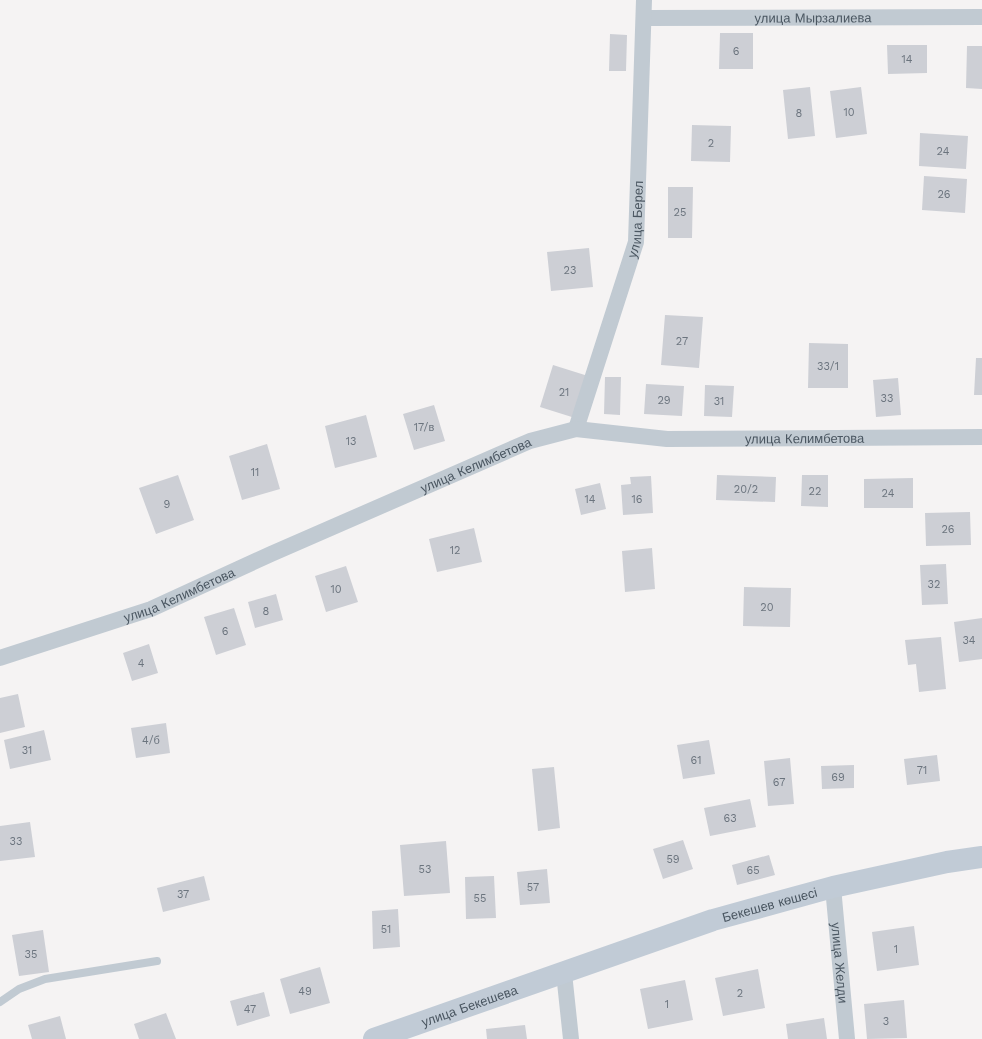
<svg xmlns="http://www.w3.org/2000/svg" width="982" height="1039" font-family="'Work Sans',sans-serif">
	<style>
		.building { fill: #cdcfd5 }
		.lines { fill: none; stroke-linecap: round; stroke-linejoin: round }
		.service { stroke: #c1cad2; stroke-width: 8 }
		.minor { stroke: #c1cad2; stroke-width: 16 }
		.secondary { stroke: #c1cbd6; stroke-width: 22 }
		.labels { text-anchor: middle; dominant-baseline: central; stroke-width: 3; stroke-linejoin: round; paint-order: stroke }
		.number-label { font-size: 11px; fill: #6b747e }
		.street-label { font-size: 13px; fill: #4a5661; stroke: #fff }
	</style>
	<rect width="100%" height="100%" fill="#f5f3f3"/>
	<path class="building" d="M720,33H753V69H719Z
		M610,34L627,35L626,71H609Z
		M887,45H927V73L888,74Z
		M967,46H982V89L966,88Z
		M810,87L815,136L788,139L783,90Z
		M861,87L867,134L836,138L830,91Z
		M692,125L731,126L730,162L691,161Z
		M920,133L968,136L966,169L919,166Z
		M924,176L967,179L965,213L922,210Z
		M668,187H693L692,238H668Z
		M589,248L593,287L551,291L547,252Z
		M665,315L703,317L699,368L661,365Z
		M809,343L848,344V388H808Z
		M976,358H982V395H974Z
		M553,365L588,376L575,418L540,407Z
		M605,377H621L620,415L604,414Z
		M898,378L901,415L876,417L873,380Z
		M646,384L684,386L682,416L644,414Z
		M705,385L734,386L732,417L704,416Z
		M434,405L445,441L414,450L403,414Z
		M366,415L377,457L335,468L325,426Z
		M267,444L280,489L242,500L229,456Z
		M178,475L194,520L156,534L139,488Z
		M717,475L776,477L775,502L716,500Z
		M802,475H828V507L801,506Z
		M651,476L653,513L623,515L621,485L631,484L630,477Z
		M913,478V508H864V479Z
		M600,483L606,509L581,515L575,489Z
		M970,512L971,545L926,546L925,513Z
		M474,528L482,562L437,572L429,539Z
		M652,548L655,589L625,592L622,551Z
		M946,564L948,604L922,605L920,565Z
		M346,566L358,602L326,612L315,576Z
		M744,587L791,588L790,627L743,626Z
		M276,594L283,620L255,628L248,602Z
		M234,608L246,645L216,655L204,617Z
		M982,618V659L959,662L954,622Z
		M941,637L946,689L919,692L916,664L908,665L905,640Z
		M149,644L158,673L132,681L123,653Z
		M18,694L25,727L0,733V698Z
		M166,723L170,753L136,758L131,728Z
		M44,730L51,760L10,769L4,740Z
		M709,740L715,774L683,779L677,745Z
		M937,755L940,781L907,785L904,759Z
		M790,758L794,804L768,806L764,761Z
		M854,765V788L822,789L821,766Z
		M554,767L560,828L538,831L532,769Z
		M750,799L756,827L710,836L704,808Z
		M30,822L35,857L0,861V826Z
		M683,840L693,869L663,879L653,849Z
		M446,841L450,893L404,896L400,845Z
		M769,855L775,875L737,885L732,865Z
		M547,869L550,903L520,905L517,872Z
		M204,876L210,900L163,912L157,888Z
		M494,876L496,918L466,919L465,877Z
		M398,909L400,947L373,949L372,911Z
		M914,926L919,965L877,971L872,932Z
		M43,930L49,972L19,976L12,935Z
		M320,967L330,1003L290,1014L280,979Z
		M758,969L765,1008L723,1016L715,978Z
		M685,980L693,1020L648,1029L640,989Z
		M264,992L270,1016L237,1026L230,1001Z
		M904,1000L907,1038L867,1039L864,1004Z
		M166,1013L176,1039H139L134,1024Z
		M60,1016L66,1039H32L28,1025Z
		M824,1018L827,1039H788L786,1024Z
		M525,1025L527,1039H487L486,1029Z"/>
	<g class="lines">
		<path class="service" d="M0,1002L19,989L45,979L157,961"/>
		<g class="minor">
			<path id="s1" d="M644,18L982,17"/>
			<path id="s2" d="M576,429L636,242L644,0"/>
			<path id="s3" d="M0,658L151,609L271,554L530,441L576,429L667,439L982,437"/>
			<path id="s4" d="M833,887L847,1039"/>
			<path d="M564,973L571,1039"/>
		</g>
		<path class="secondary" id="s5" d="M374,1039L713,920L833,887L947,862L982,857"/>
	</g>
	<g class="labels">
		<g class="number-label">
			<text x="736" y="51">6</text>
			<text x="907" y="59">14</text>
			<text x="849" y="112">10</text>
			<text x="799" y="113">8</text>
			<text x="711" y="143">2</text>
			<text x="943" y="151">24</text>
			<text x="944" y="194">26</text>
			<text x="680" y="212">25</text>
			<text x="570" y="270">23</text>
			<text x="682" y="341">27</text>
			<text x="828" y="366">33/1</text>
			<text x="564" y="392">21</text>
			<text x="887" y="398">33</text>
			<text x="664" y="400">29</text>
			<text x="719" y="401">31</text>
			<text x="424" y="427">17/в</text>
			<text x="351" y="441">13</text>
			<text x="255" y="472">11</text>
			<text x="746" y="489">20/2</text>
			<text x="815" y="491">22</text>
			<text x="888" y="493">24</text>
			<text x="590" y="499">14</text>
			<text x="637" y="499">16</text>
			<text x="167" y="504">9</text>
			<text x="948" y="529">26</text>
			<text x="455" y="550">12</text>
			<text x="934" y="584">32</text>
			<text x="336" y="589">10</text>
			<text x="767" y="607">20</text>
			<text x="266" y="611">8</text>
			<text x="225" y="631">6</text>
			<text x="969" y="640">34</text>
			<text x="141" y="663">4</text>
			<text x="151" y="740">4/б</text>
			<text x="27" y="750">31</text>
			<text x="696" y="760">61</text>
			<text x="922" y="770">71</text>
			<text x="838" y="777">69</text>
			<text x="779" y="782">67</text>
			<text x="730" y="818">63</text>
			<text x="16" y="841">33</text>
			<text x="673" y="859">59</text>
			<text x="425" y="869">53</text>
			<text x="753" y="870">65</text>
			<text x="533" y="887">57</text>
			<text x="183" y="894">37</text>
			<text x="480" y="898">55</text>
			<text x="386" y="929">51</text>
			<text x="896" y="949">1</text>
			<text x="31" y="954">35</text>
			<text x="305" y="991">49</text>
			<text x="740" y="993">2</text>
			<text x="667" y="1004">1</text>
			<text x="250" y="1009">47</text>
			<text x="886" y="1021">3</text>
		</g>
		<g class="street-label">
			<text stroke="none"><textPath href="#s1" startOffset="169">улица Мырзалиева</textPath></text>
			<text stroke="none"><textPath href="#s2" startOffset="219">улица Берел</textPath></text>
			<text stroke="none"><textPath href="#s3" startOffset="850">улица Келимбетова</textPath></text>
			<text stroke="none"><textPath href="#s3" startOffset="514">улица Келимбетова</textPath></text>
			<text stroke="none"><textPath href="#s3" startOffset="190">улица Келимбетова</textPath></text>
			<text stroke="none"><textPath href="#s5" startOffset="418">Бекешев көшесі</textPath></text>
			<text stroke="none"><textPath href="#s4" startOffset="76">улица Желди</textPath></text>
			<text stroke="none"><textPath href="#s5" startOffset="101">улица Бекешева</textPath></text>
		</g>
	</g>
</svg>
